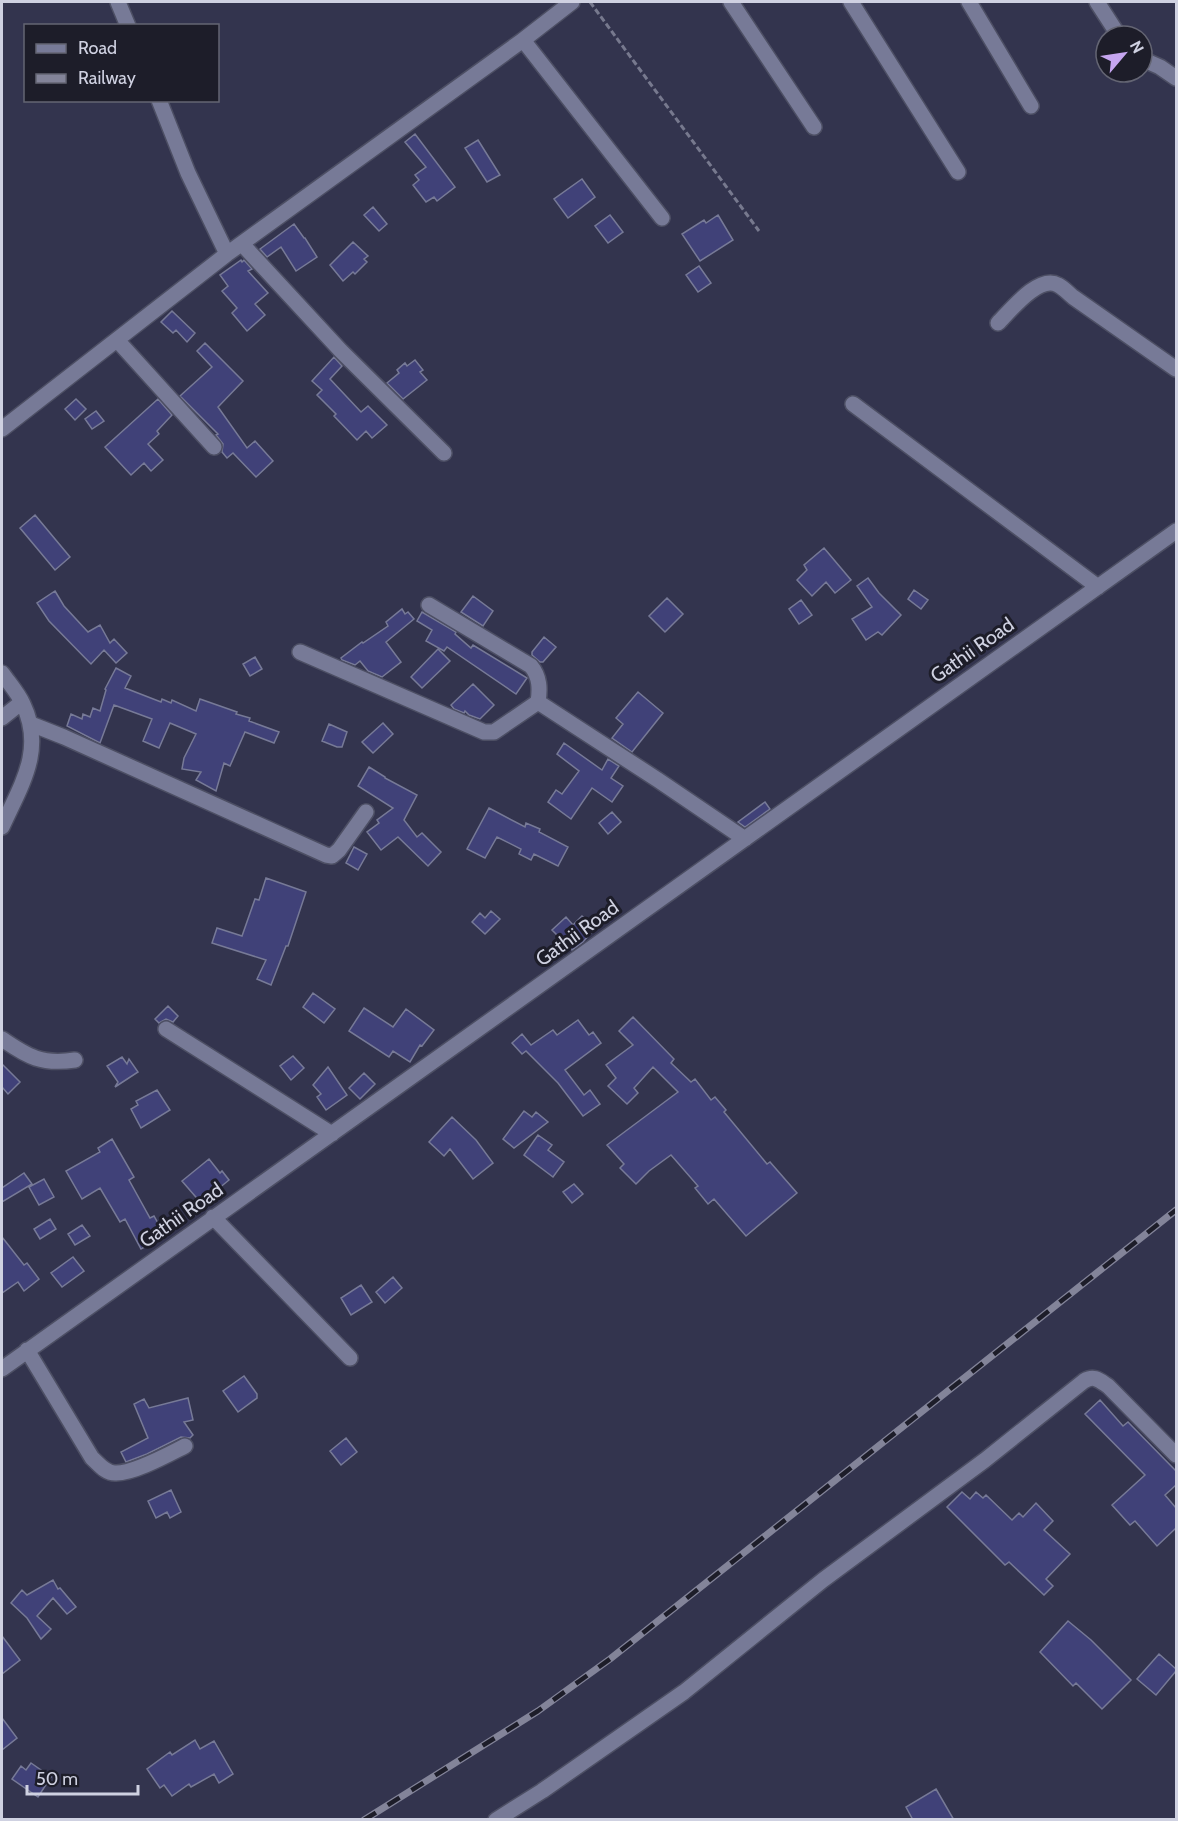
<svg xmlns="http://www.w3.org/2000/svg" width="1178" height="1821" font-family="Cabin,sans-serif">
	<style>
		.building { fill: #404178; stroke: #777a97; stroke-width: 1.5 }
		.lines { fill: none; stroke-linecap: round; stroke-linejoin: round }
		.minor-casing { stroke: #4d4f64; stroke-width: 18 }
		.path { stroke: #77798e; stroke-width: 3; stroke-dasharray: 6 3; stroke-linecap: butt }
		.minor { stroke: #777a97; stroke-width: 15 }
		.rail-casing { stroke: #838499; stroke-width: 7 }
		.rail { stroke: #1d1d29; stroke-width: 4.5; stroke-dasharray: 14; stroke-linecap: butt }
		.labels { text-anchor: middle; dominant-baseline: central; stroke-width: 6; stroke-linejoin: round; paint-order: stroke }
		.street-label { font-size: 20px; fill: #cfd1e1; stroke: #1d1d29 }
	</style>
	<rect width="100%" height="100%" fill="#33344e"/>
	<path class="building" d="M415,134L455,187L437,201L434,197L426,202L413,185L419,180L415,175L426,167L405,142Z
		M478,140L500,175L487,182L465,148Z
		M582,179L595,197L568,218L554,199Z
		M373,207L387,224L379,231L364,215Z
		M610,215L623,232L608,243L595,226Z
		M718,215L733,240L700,261L682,234L704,220L706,223Z
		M294,224L304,238H305L317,257L296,271L281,247L267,257L260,249Z
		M353,242L368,256L364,259L367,262L355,274L353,272L343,281L330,265Z
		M241,260L242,262L244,260L252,269L248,271L268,293L255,304L265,315L247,331L232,313L237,308L222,291L228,286L220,275Z
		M699,266L711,283L698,292L686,275Z
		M172,311L195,333L187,342L176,330L173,333L161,322Z
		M205,343L243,381L218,407L247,448L255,441L273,461L256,477L233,453L227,458L222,452L223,444L216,435L218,434L180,396L212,367L197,351Z
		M334,357L342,366L330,379L361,412L368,406L387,425L372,438L366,431L357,440L334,416L336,414L317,395L322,390L312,381Z
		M415,360L423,370L420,372L427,380L403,399L387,383L399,373L397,370L405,363L407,366Z
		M76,399L86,409L75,420L65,409Z
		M158,399L172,415L157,431L159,434L148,444L163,460L151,471L144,463L131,475L105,447Z
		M96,411L104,421L92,429L85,419Z
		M35,515L70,557L55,570L20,528Z
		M824,548L851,580L835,593L826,582L812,596L797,580L807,570L804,565Z
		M868,578L879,593L901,615L882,635L878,632L866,640L852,619L872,607L857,586Z
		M914,590L928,600L921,609L908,599Z
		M55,591L64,606L88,632L100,625L110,643L114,639L127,653L116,663L104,650L91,664L49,621L37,603Z
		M473,596L493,611L483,626L461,612Z
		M667,598L683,614L665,632L649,616Z
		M801,600L812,615L799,624L789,609Z
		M402,609L405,614L408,612L414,619L386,642L401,662L382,677L368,671L360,661L355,665L342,660L341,658L362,642L363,643L388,626L386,622Z
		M422,612L456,632L455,634L471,648L473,645L527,678L516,694L447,647L444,651L426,641L432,630L417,621Z
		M544,637L556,647L543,662H540L532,655V652Z
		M438,649L450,661L422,688L411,677Z
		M255,657L262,669L250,676L243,664Z
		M116,668L131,676L125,688L161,702L162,699L171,703L172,700L196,711L200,699L237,712L236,714L250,718L249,721L279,732L274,743L245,732L230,766L224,763L216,791L196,780L201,772L182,769L184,758L196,734L170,723L159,748L143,741L152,719L114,705L100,743L67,726L71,714L82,719L83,714L90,717L93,708L100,711L106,690L105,689Z
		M473,684L494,705L480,719L469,715L465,711L464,713L454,709L451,705Z
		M638,692L663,713L632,752L612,738L623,724L616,718Z
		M383,723L393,734L373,753L362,742Z
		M329,724L347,732L342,747H337L322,741Z
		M564,743L602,770L608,759L619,766L611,778L623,786L612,802L592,788L571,819L548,802L556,790L562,794L579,771L557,754Z
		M369,767L385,777V778L417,795L404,820L417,837L422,833L441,852L428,866L398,837L381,850L367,832L379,823L377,820L393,808L358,786Z
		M765,802L770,809L745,827L738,822Z
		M489,808L525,827L526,823L540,829L539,832L568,847L558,866L534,854L531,860L519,854L521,849L497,837L485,858L467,849Z
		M612,812L621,822L608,834L599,823Z
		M354,847L367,854L358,870L346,863Z
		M266,878L306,892L288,946H286L271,985L257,979L266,960L212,943L217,928L242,936L255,899L259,900Z
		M491,911L500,919L485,934L472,922L480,913L485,918Z
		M582,916L596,927L583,942L572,950L552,930L566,917L573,925Z
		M313,993L335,1009L324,1023L303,1007Z
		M168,1006L178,1016L173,1022L166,1019L159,1023L155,1019Z
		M364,1008L393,1027L406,1009L434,1030L422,1046L420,1045L410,1062L393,1051L389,1057L349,1031Z
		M633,1017L674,1059L671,1063L691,1082L695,1079L711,1100L715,1097L726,1110L724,1112L767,1164L770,1162L797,1193L746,1236L714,1199L708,1204L695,1188L698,1186L671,1155L649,1171L636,1184L620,1168L624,1164L607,1145L678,1092L653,1067L634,1088L638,1093L627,1104L608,1086L616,1078L606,1065L633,1045L619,1031Z
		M578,1020L589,1035L593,1032L601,1043L565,1070L584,1095L590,1090L600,1104L583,1116L558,1083L526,1051L522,1054L512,1043L522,1034L531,1045L553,1030L557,1035Z
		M293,1056L304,1068L291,1080L280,1066Z
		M122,1057L127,1064L129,1059L138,1072L115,1087L118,1082L107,1066Z
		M2,1064L20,1082L8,1094L2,1087Z
		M328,1067L347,1095L326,1110L317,1097L321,1094L313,1085Z
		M364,1073L375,1084L360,1099L349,1088Z
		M157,1090L170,1110L141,1128L131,1109L138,1105L136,1101Z
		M524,1111L532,1117L536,1112L548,1122L514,1148L503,1139Z
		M452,1117L476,1140L493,1163L473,1179L450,1149L444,1156L429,1142Z
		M538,1135L552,1145L548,1150L564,1162L553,1177L524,1155Z
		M112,1139L134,1177L129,1180L150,1218L154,1216L165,1236L141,1249L125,1219L120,1222L100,1188L82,1199L66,1171L100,1152L98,1148Z
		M209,1159L220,1173L222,1171L229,1180L201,1203L182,1181Z
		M24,1173L32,1184L2,1202V1188Z
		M44,1179L54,1197L39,1205L29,1187Z
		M574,1184L583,1194L572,1203L563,1192Z
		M50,1219L56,1229L40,1239L34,1229Z
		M82,1225L90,1236L75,1245L68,1234Z
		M2,1237L24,1265L27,1263L39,1279L24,1291L18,1282L2,1293Z
		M73,1257L84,1271L62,1287L51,1273Z
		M393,1277L402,1288L385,1303L376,1292Z
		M361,1285L372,1302L351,1315L341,1298Z
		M244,1376L257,1394V1398L238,1412L223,1391Z
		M188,1398L193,1420L184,1422L193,1435L190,1438L181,1437L147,1454L126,1462L121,1452L148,1438L134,1404L144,1399L149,1408Z
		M1100,1400L1123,1426L1128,1422L1176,1471V1485L1165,1495L1176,1508V1528L1157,1546L1135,1521L1130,1525L1112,1505L1145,1475L1085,1414Z
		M346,1438L357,1452L341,1465L330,1451Z
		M171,1490L181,1512L170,1518L167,1512L156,1518L148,1501Z
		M962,1492L970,1499L976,1492L983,1498L986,1495L1012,1520L1019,1513L1023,1517L1036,1503L1053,1521L1044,1530L1070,1554L1046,1579L1053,1586L1044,1595L1009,1562L1005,1565L947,1507Z
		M53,1580L58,1589L60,1588L76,1607L67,1614L53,1598L37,1616L51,1629L41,1639L27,1618L11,1603L22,1590L27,1595Z
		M1068,1621L1091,1640L1131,1680L1102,1709L1076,1683L1073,1686L1040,1652Z
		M2,1636L20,1660L2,1674Z
		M1159,1654L1176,1669V1671L1156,1695L1137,1679Z
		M2,1718L17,1738L2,1750Z
		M195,1740L200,1749L214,1741L233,1774L219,1783L214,1774L191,1787L189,1784L172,1796L164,1785L160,1788L147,1769L170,1752L172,1755Z
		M31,1763L51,1777L38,1797L12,1779L21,1766L26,1770Z
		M936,1789L954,1820H913L906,1807Z"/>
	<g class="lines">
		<defs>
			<path id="minor" d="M118,2L128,26
				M731,2L814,127
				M851,2L958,172
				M969,2L1031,106
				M1097,2L1119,36
				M523,40L662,218
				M1142,59L1160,67L1176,78
				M159,100L188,173L227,254
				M242,244L341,351L444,453
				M998,323C1010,311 1039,274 1058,285C1064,288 1068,293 1073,297L1176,369
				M117,340L214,447
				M853,404L1098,587
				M2,429L227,254L523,40L572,2
				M300,652L484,732H494L538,702C540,689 540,677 531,666L429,605
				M2,673C9,683 18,693 23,704C45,750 21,785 2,827
				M538,702L658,780L745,839
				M2,718L22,702
				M31,724L64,737L326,855L332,856L339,850L366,812
				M166,1029L332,1134
				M2,1039C28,1057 42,1065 75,1060
				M213,1217L350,1358
				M27,1350L92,1458C99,1464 105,1473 115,1473C133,1474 169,1454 185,1446
				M2,1369L1176,531
				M496,1820L542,1791L684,1692L823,1580L985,1460L1084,1381C1094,1375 1099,1380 1108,1386L1176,1455"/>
		</defs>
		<use href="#minor" class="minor-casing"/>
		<path class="path" d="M590,2L759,231"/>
		<use href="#minor" class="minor"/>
		<defs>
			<path id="rail" d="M364,1820L538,1711L610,1659L1176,1210"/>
		</defs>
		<use href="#rail" class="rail-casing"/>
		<use href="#rail" class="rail"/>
	</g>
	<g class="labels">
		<g class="street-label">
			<text transform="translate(972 650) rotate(-35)">Gathii Road</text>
			<text transform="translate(577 933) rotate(-36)">Gathii Road</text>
			<text transform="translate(181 1215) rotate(-35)">Gathii Road</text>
		</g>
	</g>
	<rect width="1178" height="1821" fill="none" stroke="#cfd1e1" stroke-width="6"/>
	<rect x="24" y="24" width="195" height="78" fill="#1d1d29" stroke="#646573" stroke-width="1.5"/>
	<rect x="36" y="44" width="30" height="9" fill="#777a97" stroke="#646573" stroke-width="1.5"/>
	<text x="78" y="54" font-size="18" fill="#cfd1e1">Road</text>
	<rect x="36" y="74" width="30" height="9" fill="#838499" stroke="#646573" stroke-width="1.5"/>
	<text x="78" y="84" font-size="18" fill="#cfd1e1">Railway</text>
	<g transform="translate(1124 54) rotate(61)"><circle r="28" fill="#1d1d29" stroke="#646573" stroke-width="1.5"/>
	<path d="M0-4.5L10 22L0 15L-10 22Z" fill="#c6a6f0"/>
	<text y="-9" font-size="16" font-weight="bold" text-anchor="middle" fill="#cfd1e1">N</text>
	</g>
	<path d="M27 1785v9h111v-9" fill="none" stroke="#cfd1e1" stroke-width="3"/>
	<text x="36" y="1785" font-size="18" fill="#cfd1e1" stroke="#1d1d29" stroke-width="4.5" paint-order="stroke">50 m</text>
</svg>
